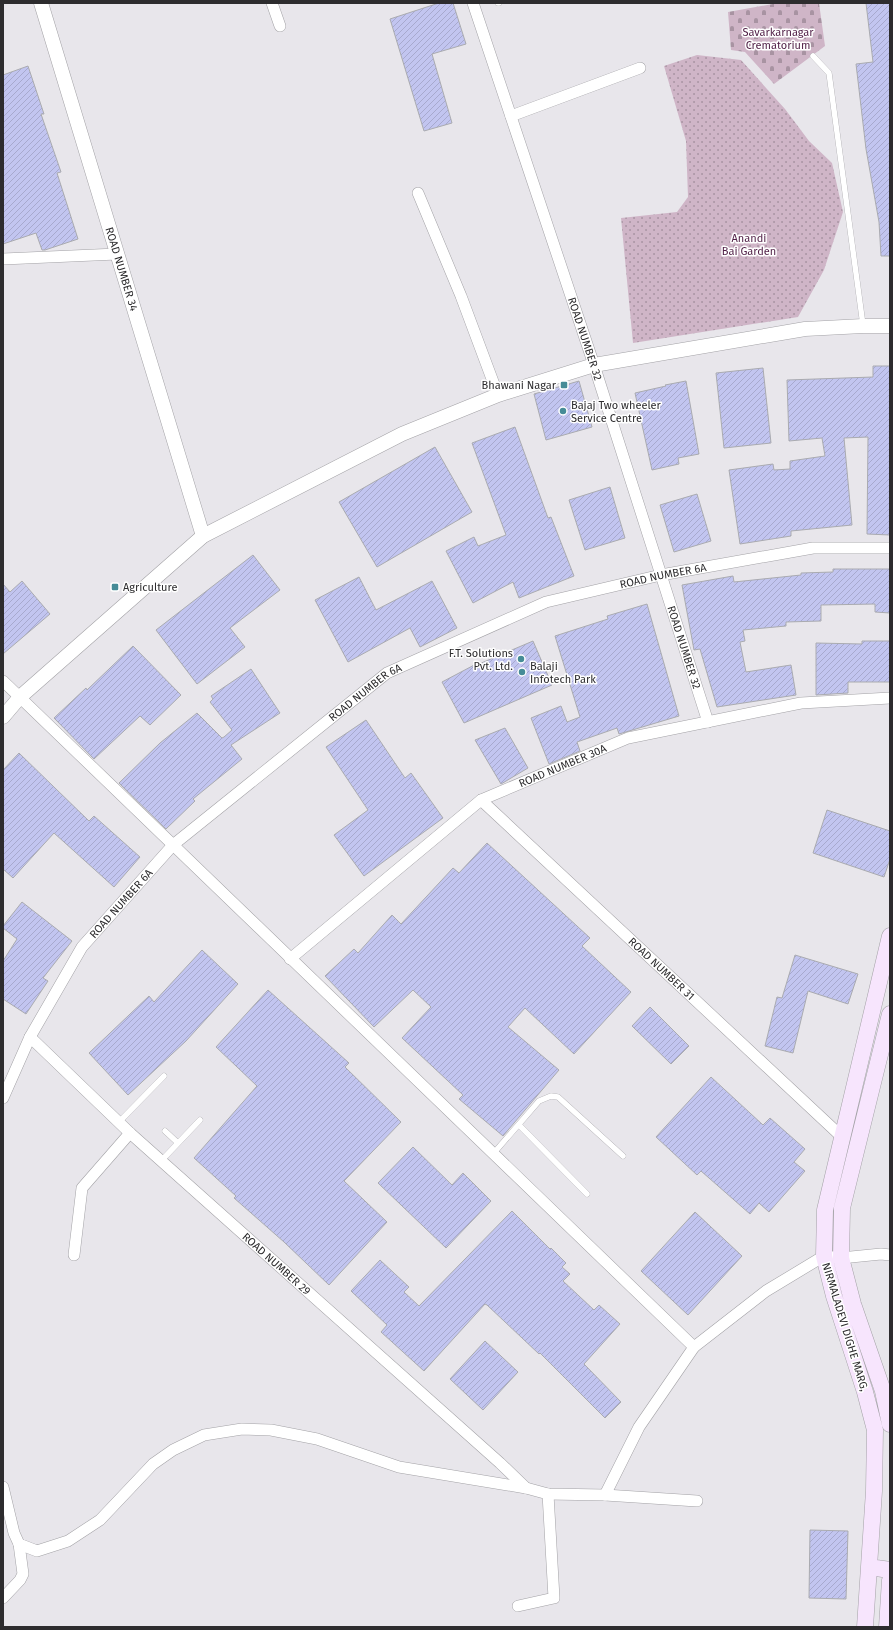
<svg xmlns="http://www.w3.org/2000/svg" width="893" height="1630" font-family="'Fira Sans',sans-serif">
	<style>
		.cemetery { fill: url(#cemetery-stones) }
		.garden { fill: url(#garden-dots) }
		.building { fill: url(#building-hatch); stroke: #aaabb0 }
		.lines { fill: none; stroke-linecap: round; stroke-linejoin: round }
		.service-casing { stroke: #a3a2a6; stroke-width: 6 }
		.minor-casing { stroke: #a3a2a6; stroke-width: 12 }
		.tertiary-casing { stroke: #a3a2a6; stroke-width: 15 }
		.secondary-casing { stroke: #a3a2a6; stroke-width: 17 }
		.service { stroke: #fff; stroke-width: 5.5 }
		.minor { stroke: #fff; stroke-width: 11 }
		.tertiary { stroke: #fff; stroke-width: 14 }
		.secondary { stroke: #f7e5fd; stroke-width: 16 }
		.poi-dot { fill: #468c97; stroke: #fff; stroke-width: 1.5 }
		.labels { text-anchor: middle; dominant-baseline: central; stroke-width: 3; stroke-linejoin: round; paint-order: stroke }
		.park-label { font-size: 11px; fill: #4f1e45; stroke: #fff }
		.street-label { font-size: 11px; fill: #2d2c2e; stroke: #fff }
		.poi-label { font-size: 11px; fill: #2d2c2e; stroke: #fff; text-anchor: start }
	</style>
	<defs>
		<pattern id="cemetery-stones" width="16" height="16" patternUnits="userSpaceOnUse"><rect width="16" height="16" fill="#cfb5c7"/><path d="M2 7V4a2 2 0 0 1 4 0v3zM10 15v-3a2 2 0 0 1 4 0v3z" fill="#a893a2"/></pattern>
		<pattern id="garden-dots" width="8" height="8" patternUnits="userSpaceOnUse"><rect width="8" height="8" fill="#cfb5c7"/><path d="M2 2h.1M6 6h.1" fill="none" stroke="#a893a2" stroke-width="1.8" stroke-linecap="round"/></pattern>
		<pattern id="building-hatch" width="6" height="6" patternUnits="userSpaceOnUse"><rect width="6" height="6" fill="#c2c5f0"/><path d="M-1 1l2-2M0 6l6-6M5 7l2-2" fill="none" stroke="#a7a9ce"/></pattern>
	</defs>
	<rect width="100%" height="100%" fill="#e8e6eb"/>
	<path class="cemetery" d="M778,3H819L825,46L774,84L745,52L731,50L728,12Z"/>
	<path class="garden" d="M697,55L741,60L785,109L809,141L832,163L843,212L824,270L798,317L633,343L621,218L677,212L688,197L686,141L664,66Z"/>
	<path class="building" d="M439,3H453L466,44L432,54L452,123L424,131L390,19Z
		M866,3H890V256H881L879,222L866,149L856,64L873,62Z
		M28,66L44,114H41L61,172L57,173L78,239L45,250H42L36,233L3,244V75Z
		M873,366H890V535L867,534L868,437L844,438L852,525L791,531V536L740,544L729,470L773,464L774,470L790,469V461L825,456L822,438L789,441L787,380L873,377Z
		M763,368L771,443L724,448L716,373Z
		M579,381L592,427L546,440L534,394Z
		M686,381L699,454L678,458L679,464L652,470L635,393L666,386L665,385Z
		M515,427L548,518L551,517L574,576L519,598L513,582L473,603L446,551L474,537L478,546L506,535L472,443Z
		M435,447L472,512L377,567L339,502Z
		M610,487L625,538L585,550L569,500Z
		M697,494L711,541L674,552L660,505Z
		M253,555L280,590L230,628L245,647L197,684L156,630Z
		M833,569H890V613L875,612V604L821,605V621L786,622V626L743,630L745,641L740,642L746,672L791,665L796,695L717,707L700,649L694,650L682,585L733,576L734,582L801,575V573L833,572Z
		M359,577L376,610L432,581L457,628L420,647L410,628L348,662L315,600Z
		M22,581L50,614L3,654V584L10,592Z
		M647,604L679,716L619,734L617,728L577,742L580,751L549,764L531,718L561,706L567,722L580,717L555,636L608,619L607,616Z
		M533,641L552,685L464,723L442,682L478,663L479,664Z
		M862,641H890V682H848V693L816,695V643L862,644Z
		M133,646L181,695L150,725L140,716L94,759L54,718L86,688L87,690Z
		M251,669L280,713L231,745L242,759L193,799L195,801L166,829L119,783L160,743L197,713L222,738L224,737L232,730L210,702L213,699L211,696Z
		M366,720L405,778L411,773L443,818L364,876L334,835L368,810L326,747Z
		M505,728L528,768L501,784L475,740Z
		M19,753L89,821L94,816L140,857L114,887L54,833L13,878L3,869V770Z
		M827,810L890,831V859L884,877L813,853Z
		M487,843L590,938L582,946L631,992L574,1054L525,1008L508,1027L559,1070L503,1136L459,1099L463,1095L402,1038L431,1007L413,990L374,1027L325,976L354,949L358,953L392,915L401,924L453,868L459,873Z
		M22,902L72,941L43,978L48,981L26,1014L3,999V961L17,939L3,928V926Z
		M202,950L238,984L186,1041L128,1095L89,1053L149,996L154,1002Z
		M795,955L858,974L848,1004L808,991L793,1053L765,1046L777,997L782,998Z
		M268,990L349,1063L345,1067L401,1122L344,1181L387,1222L329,1285L284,1242L234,1198L236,1196L194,1158L257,1086L216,1047Z
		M650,1007L689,1046L671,1064L632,1026Z
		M711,1077L763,1125L770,1118L805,1149L794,1162L805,1171L769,1212L759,1203L750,1214L701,1171L697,1175L656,1137Z
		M413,1147L452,1185L463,1173L491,1201L446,1248L378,1183Z
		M512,1211L550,1249L551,1248L566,1263L562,1267L570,1274L563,1281L594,1310L599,1305L620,1324L584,1364L621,1402L605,1418L540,1353L539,1354L487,1305L485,1304L424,1371L381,1332L387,1325L351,1291L380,1260L409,1287L404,1292L419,1306Z
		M695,1212L742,1256L688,1315L641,1271Z
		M485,1341L518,1372L483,1410L450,1379Z
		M810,1530L848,1531L846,1599L809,1598Z"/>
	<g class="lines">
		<defs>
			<path id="service" d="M498,3H499
				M813,56L829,73L863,325
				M119,1122L164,1076
				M519,1125L587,1194
				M165,1131L178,1143
				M493,1154L539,1101L551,1096L558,1097L623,1156
				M161,1161L200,1120"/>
			<g id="minor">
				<path d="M272,3L280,26"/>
				<path id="s1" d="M473,3L594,365L708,722"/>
				<path d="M511,116L640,68"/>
				<path d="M418,193L461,296L498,395"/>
				<path d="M3,259L117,254"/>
				<path d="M3,681L694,1347"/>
				<path id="s2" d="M481,800L842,1137"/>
				<path id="s3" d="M290,959L481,800L628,738L801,703L890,698"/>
				<path id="s4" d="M30,1037L130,1133L500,1463L526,1488"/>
				<path id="s5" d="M3,1098L30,1037L82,947L173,845L387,673L546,602L661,575L813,548H890"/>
				<path d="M74,1255L82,1188L130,1133"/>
				<path d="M3,1487L14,1533L19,1544L37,1551L68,1541L100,1520L153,1464L173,1450L204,1435L242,1429L271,1430L317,1439L399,1467L526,1488L548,1494L605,1495L639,1427L694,1347L766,1291L824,1256L841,1258L881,1254L890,1255"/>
				<path d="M605,1495L697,1501"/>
				<path d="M3,1598L20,1580L23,1574L19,1544"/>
				<path d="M518,1606L554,1598L548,1494"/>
			</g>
			<g id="tertiary">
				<path id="s6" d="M41,3L203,536"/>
				<path d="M3,717L20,697L203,536L402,434L498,395L594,365L805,329L863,326H890"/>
			</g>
			<path id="secondary" d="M890,1014L842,1208L841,1258L853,1304L883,1391L890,1424
				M869,1567L890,1570
				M865,1627L874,1491L875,1430L865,1392L834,1296L824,1256L825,1210L890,936
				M887,1627L890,1580"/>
		</defs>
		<use href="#service" class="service-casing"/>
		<use href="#minor" class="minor-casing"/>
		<use href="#tertiary" class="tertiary-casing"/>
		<use href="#secondary" class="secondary-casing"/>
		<use href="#service" class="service"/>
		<use href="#minor" class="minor"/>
		<use href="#tertiary" class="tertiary"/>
		<use href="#secondary" class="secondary"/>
	</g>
	<g class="poi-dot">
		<rect x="560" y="381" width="8" height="8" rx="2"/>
		<circle cx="563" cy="411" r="4"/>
		<rect x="111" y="583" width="8" height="8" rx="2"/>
		<circle cx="521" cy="659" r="4"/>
		<circle cx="522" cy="672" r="4"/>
	</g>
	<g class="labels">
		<g class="park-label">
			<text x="778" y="32">Savarkarnagar<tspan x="778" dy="13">Crematorium</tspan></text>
			<text x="749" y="238">Anandi<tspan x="749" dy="13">Bai Garden</tspan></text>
		</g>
		<g class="street-label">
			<text stroke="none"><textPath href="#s6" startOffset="278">ROAD NUMBER 34</textPath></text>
			<text stroke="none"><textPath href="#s1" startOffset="354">ROAD NUMBER 32</textPath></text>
			<text stroke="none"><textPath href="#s5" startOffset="876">ROAD NUMBER 6A</textPath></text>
			<text stroke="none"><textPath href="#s1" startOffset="678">ROAD NUMBER 32</textPath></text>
			<text stroke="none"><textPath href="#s5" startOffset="553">ROAD NUMBER 6A</textPath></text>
			<text stroke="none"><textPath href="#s3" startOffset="337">ROAD NUMBER 30A</textPath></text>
			<text stroke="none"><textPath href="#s5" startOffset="229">ROAD NUMBER 6A</textPath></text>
			<text stroke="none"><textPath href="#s2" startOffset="247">ROAD NUMBER 31</textPath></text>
			<text stroke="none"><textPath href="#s4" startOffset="335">ROAD NUMBER 29</textPath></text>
			<text transform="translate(845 1327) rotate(73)">NIRMALADEVI DIGHE MARG,</text>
		</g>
		<g class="poi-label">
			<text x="556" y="385" text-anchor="end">Bhawani Nagar</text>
			<text x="571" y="405">Bajaj Two wheeler<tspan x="571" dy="13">Service Centre</tspan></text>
			<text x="123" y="587">Agriculture</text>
			<text x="513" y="653" text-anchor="end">F.T. Solutions<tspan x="513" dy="13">Pvt. Ltd.</tspan></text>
			<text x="530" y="666">Balaji<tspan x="530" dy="13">Infotech Park</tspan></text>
		</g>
	</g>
	<rect width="893" height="1630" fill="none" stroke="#2d2c2e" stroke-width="8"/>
</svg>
